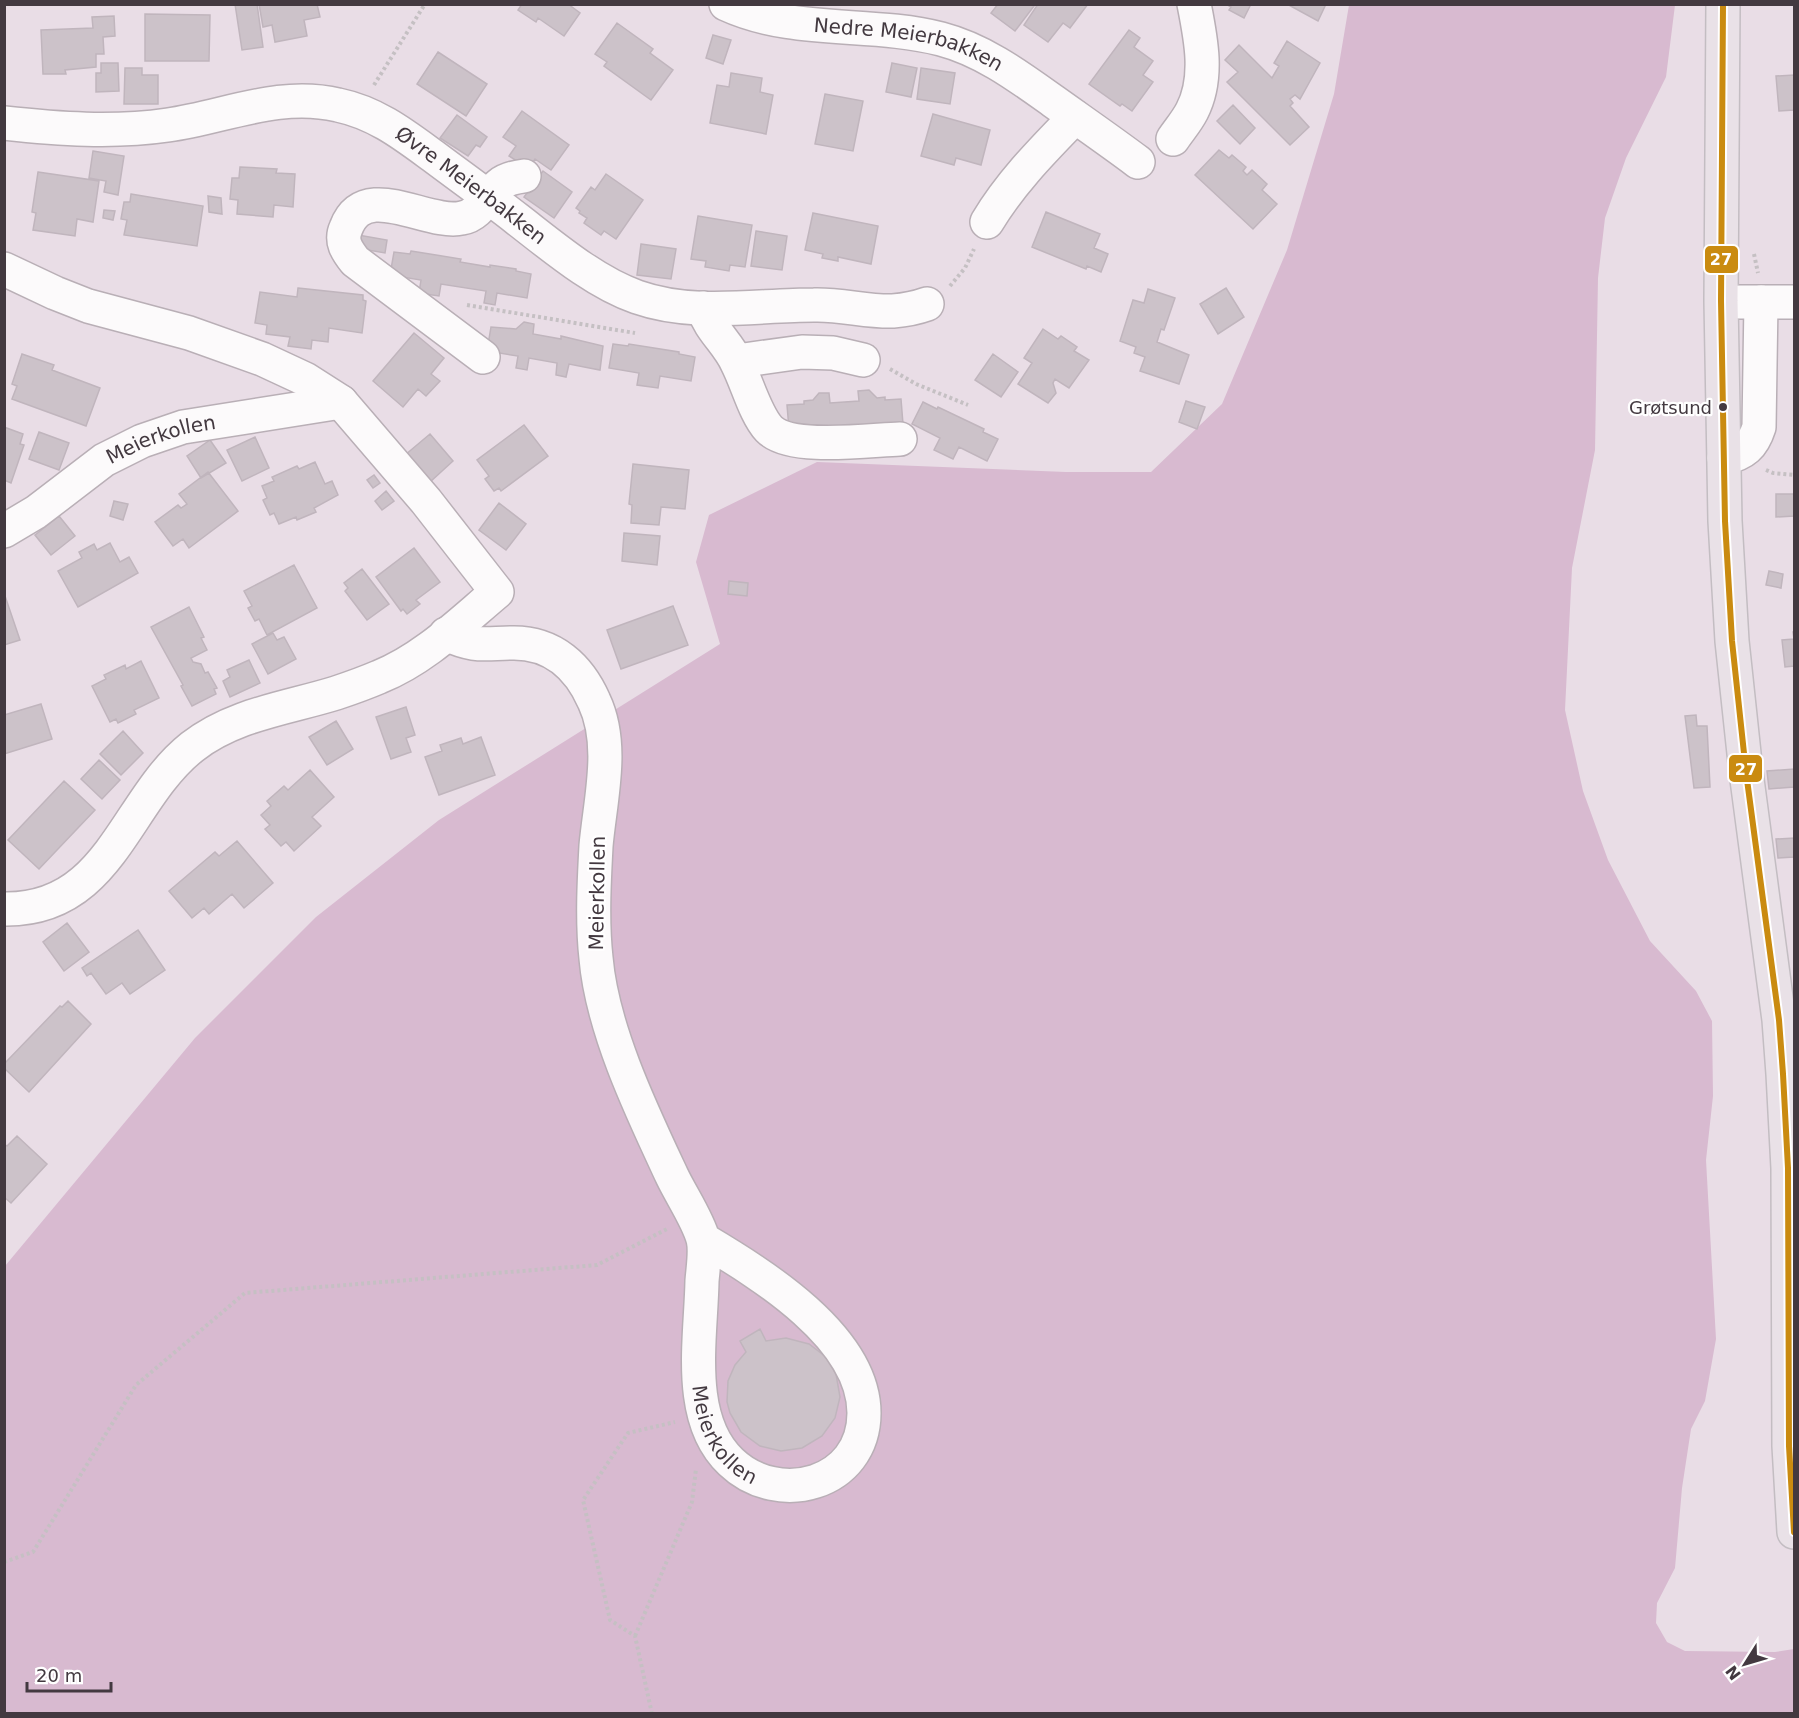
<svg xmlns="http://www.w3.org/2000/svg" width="1799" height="1718" font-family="'DejaVu Sans',sans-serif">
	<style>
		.green { fill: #d8bad0 }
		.building { fill: #ccc2c9; stroke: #c0b5bd; stroke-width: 1.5 }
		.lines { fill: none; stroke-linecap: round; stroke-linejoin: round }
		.minor-casing { stroke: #b9afb6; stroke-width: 36 }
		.major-casing { stroke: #c3bdc2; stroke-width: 36 }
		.path { stroke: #c5c0c3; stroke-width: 4; stroke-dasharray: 3 3; stroke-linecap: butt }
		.minor { stroke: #fcfafb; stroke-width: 33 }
		.major { stroke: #e9e1e7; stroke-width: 33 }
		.bus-1-casing { stroke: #fff; stroke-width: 10 }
		.bus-1 { stroke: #ca8b10; stroke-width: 6 }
		.bus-dot { fill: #433940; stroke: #fff; stroke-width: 2 }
		.labels { text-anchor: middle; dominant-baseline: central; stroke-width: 4.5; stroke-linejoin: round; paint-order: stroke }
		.bus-label { font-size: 18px; fill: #433940; stroke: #fff; text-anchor: end }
		.street-label { font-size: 20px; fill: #433940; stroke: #fff }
		.line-badge { stroke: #fff; stroke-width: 2 }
		.badge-label { font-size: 16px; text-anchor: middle; font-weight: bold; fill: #fff }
	</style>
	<rect width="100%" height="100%" fill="#e9dde6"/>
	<path class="green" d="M1349,5H1675L1666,77L1626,158L1605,218L1598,278L1595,450L1572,568L1565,710L1583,791L1608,860L1650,941L1696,991L1712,1021L1713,1096L1706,1160L1716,1339L1705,1401L1691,1429L1682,1488L1675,1568L1657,1603L1656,1623L1667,1642L1685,1651L1775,1652L1794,1649V1713L5,1714V1266L195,1038L316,917L439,820L720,644L696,562L709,515L817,462L1066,472H1151L1222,404L1287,250L1334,94Z"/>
	<path class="building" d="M235,4H257L263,47L242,50Z
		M259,4H317L320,17L304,20L307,36L275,42L272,25L263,27Z
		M522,4H568L580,13L564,36L538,18L536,22L518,10Z
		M998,4H1032L1034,6L1015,31L991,13Z
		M1088,4L1070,28L1063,23L1048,42L1024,25L1038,4Z
		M1226,4H1251L1244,18L1229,10L1231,7Z
		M1287,4H1326L1318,21Z
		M145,14L210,15L209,61H145Z
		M114,16L115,36L103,37L104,54H96V67L65,70L66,74H43L41,30L93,28L92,17Z
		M617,23L653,49L650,53L673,70L651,100L604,66L607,62L595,54Z
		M1129,30L1140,38L1134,47L1153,61L1143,75L1153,82L1132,111L1122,104L1120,106L1089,84Z
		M713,35L731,40L723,64L706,58Z
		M1287,41L1320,63L1300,99L1295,95L1290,99L1293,103L1290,106L1309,127L1290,145L1227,82L1238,72L1225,60L1239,45L1272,78L1279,66L1274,63Z
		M438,52L487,84L466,116L417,84Z
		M101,63H118L119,91L96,92V73H101Z
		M892,63L917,68L911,97L886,92Z
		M125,68H142V75H158V104H124Z
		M921,68L955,73L950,104L917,99Z
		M731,73L762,78L760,92L773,95L766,134L710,123L717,85L729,87Z
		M1794,75V110L1779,111L1776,76Z
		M825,94L863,101L853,151L815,144Z
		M1233,105L1255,128L1240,144L1217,121Z
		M522,111L569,145L551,170L535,159L529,169L509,156L516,146L503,137Z
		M933,114L990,130L981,165L956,158L954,165L921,156Z
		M457,115L487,137L480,147L476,145L468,156L440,138Z
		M1219,150L1229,158L1232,155L1246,167L1243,171L1247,175L1252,170L1267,184L1262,190L1277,204L1253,229L1195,175Z
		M93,151L124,156L118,195L104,192L106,181L89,178Z
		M240,167L277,169L276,173L295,174L293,207L274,205L273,217L237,214L238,200L230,199L232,178H239Z
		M543,171L572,192L554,218L524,197Z
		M38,172L99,181L93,222L77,219L75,236L33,230L36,213L32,212Z
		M606,174L643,200L616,239L604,231L601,235L584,223L587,218L579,213L580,211L576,208L591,187L595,190Z
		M131,194L203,206L197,246L124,235L127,220L121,219L124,202H130Z
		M208,196L221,198L222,214L209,212Z
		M104,210L115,211L113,220L103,218Z
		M1046,212L1100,234L1094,248L1108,254L1101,272L1087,266L1086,269L1032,247Z
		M813,213L878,226L871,264L838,257V261L822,258L823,254L805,250Z
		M698,216L752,225L745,267L730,265L729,271L705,267L706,261L691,259Z
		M756,231L787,236L782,270L751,266Z
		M358,235L387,240L385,253L356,248Z
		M641,244L676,249L671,279L637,275Z
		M411,251L461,259L460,262L490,267V265L516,269V271L531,274L527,298L497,293L495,305L484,303L486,291L441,284L439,296L419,293L421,280L390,275L394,252L410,254Z
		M298,288L363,295V300L366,301L362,333L329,328L328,342L312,340L311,349L288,346L290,337L266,334L267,325L255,323L260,292L297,297Z
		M1226,288L1244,317L1218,334L1200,304Z
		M1148,289L1175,298L1164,330L1161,329L1157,342L1189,355L1179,384L1140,371L1145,357L1134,353L1136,347L1120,341L1133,300L1144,303Z
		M524,322L534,324L533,334L561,339V336L603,346L600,370L569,364L566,377L556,375L557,363L529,358L527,370L516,368L518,356L487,351L491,327L516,329Z
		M1043,329L1058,339L1061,336L1077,347L1074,351L1089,360L1069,388L1055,379L1053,383L1056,393L1048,403L1018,384L1032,363L1024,358Z
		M414,333L444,358L431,374L440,381L426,396L418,389L403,407L373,381Z
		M613,344L628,346L629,344L679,352V354L695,357L691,381L660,376L658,388L637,385L639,373L609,368Z
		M22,354L54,365L52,370L100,388L86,426L12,399L17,386L12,384Z
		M993,354L1018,372L1001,397L975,380Z
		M869,390L877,398L885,397V400L901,399L903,424L789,429L787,405L804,404V401L813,400L819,393H829L830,403L859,401L858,391Z
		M1186,401L1205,407L1197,429L1179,422Z
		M923,402L937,409L938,407L984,429L983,432L998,439L987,461L959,447L953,459L934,450L940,438L912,424Z
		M524,425L548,456L501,491L499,488L494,491L485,479L489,476L477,460Z
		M4,427L23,434L20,444L24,445L11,483L4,480Z
		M39,432L69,443L59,470L29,459Z
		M430,434L453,461L429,483L405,455Z
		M255,437L269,468L242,481L227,450Z
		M210,440L226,463L201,478L187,456Z
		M315,462L325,484L332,481L338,495L314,508L316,512L297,520L296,517L279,524L274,513L270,515L263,500L267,498L262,486L274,481L272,477L297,466L299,469Z
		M633,464L689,470L685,509L661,507L659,525L631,523L632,505L629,504Z
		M208,472L238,511L189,548L183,539L173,546L155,522L178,505L181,508L187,504L179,494Z
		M374,475L380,483L373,488L367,480Z
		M386,491L394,501L382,510L375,501Z
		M1776,494H1794V516L1776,517Z
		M114,501L128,504L123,520L110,516Z
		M499,503L526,524L506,550L479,530Z
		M59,516L75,536L51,555L35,535Z
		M624,533L660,536L657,565L622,561Z
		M110,543L120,562L129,557L138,573L78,607L58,571L82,558L79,552L94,544L97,550Z
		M414,548L440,582L416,600L420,604L407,614L403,609L401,611L376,577Z
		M294,565L317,608L267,635L259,619L255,621L248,608L252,606L244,591Z
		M362,569L389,604L367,620L345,591L348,588L344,583Z
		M1769,571L1783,574L1781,588L1766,585Z
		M729,581L748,583L747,596L728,594Z
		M4,593L20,640L4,645Z
		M673,606L688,645L621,669L607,630Z
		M189,607L204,637L201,638L207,650L191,658L193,662L201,664L205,673L208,672L217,688L214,689L216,694L192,706L181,686L183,685L151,627Z
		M1793,632H1794V666L1785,667L1782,640L1794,639Z
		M273,633L277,640L284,637L296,659L268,674L252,644Z
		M249,660L260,683L230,697L223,681L230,677L227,670Z
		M141,661L159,698L134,710L136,714L118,723L116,719L110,722L92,686L106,679L104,675L125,665L126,669Z
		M41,704L52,739L4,754V715Z
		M406,707L415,735L406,738L411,752L391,759L376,717Z
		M1696,715L1697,726H1707L1710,787L1694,788L1685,716Z
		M336,721L353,749L327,765L309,737Z
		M123,731L143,753L121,775L100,754Z
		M481,737L495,775L439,795L425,757L442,751L440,745L461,738L463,744Z
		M99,760L120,780L102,799L81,779Z
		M1794,769V787L1769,789L1767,771Z
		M310,770L334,797L312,817L321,826L294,851L286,842L281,846L265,829L270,825L261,815L271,806L267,801L284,786L288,790Z
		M64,781L95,810L39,869L8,840Z
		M1794,838V857L1778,858L1776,839Z
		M237,841L273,883L244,908L232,894L209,914L204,908L192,918L169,891L215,852L219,856Z
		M67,923L89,952L64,971L43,942Z
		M138,930L165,970L130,994L122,983L106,994L91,973L87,976L82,968Z
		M68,1001L91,1024L29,1092L4,1068V1064L60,1006L62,1007Z
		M17,1136L47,1164L11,1203L4,1197V1144L7,1146Z
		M760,1329L766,1341L786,1338L809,1344L826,1357L836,1374L840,1397L835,1418L822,1436L802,1448L781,1451L760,1446L741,1432L730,1413L727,1402L728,1381L735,1365L746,1352L740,1341Z"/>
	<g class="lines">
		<defs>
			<g id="minor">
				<path id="s1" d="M726,4C793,35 871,21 941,39C983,50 1018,76 1053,101C1081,121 1110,141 1138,162"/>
				<path id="s2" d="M4,123C59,129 113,133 168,125C225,117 279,91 338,105C376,113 403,134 433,156C461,177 489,197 517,219C552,246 594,282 637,297C694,317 755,305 814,305C840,304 868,312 893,311C905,310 916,308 927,304"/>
				<path d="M1173,139C1179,130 1187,121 1192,111C1209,78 1201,39 1194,4"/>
				<path d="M987,222C1011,182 1043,150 1075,117"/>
				<path d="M4,269L55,293L88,306L189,333L262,359L305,379L341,402L426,501L497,592C460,623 424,659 379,677C365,683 351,688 336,693C288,708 234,714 192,747C124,801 111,911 4,909"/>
				<path d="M1740,302H1794"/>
				<path d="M703,308C710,330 728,343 737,363C747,382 755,414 769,429C790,451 869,440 900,439"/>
				<path d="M483,357L355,261C347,251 340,241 346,228C365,178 427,226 462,218C480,215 486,196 499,185C506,179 516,177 524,176"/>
				<path d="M737,361L802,352L833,353L863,360"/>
				<path d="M1724,458C1744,454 1753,446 1759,427L1761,302"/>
				<path id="s3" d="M4,531L36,512L104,460L142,441L183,427L341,402"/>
				<path id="s4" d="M446,634C475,648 485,643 514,643C553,643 579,667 594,701C615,745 600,800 596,846C594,883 592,922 596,958C602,1029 642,1112 672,1176C681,1195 698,1220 703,1239C706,1251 703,1268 702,1281C701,1338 685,1419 731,1462C778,1507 864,1485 864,1413C864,1337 761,1274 704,1240"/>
			</g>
			<path id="major" d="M1723,4L1721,301L1725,521L1732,641L1746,772L1779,1020L1783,1074L1788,1168L1789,1446L1794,1532"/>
		</defs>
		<use href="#minor" class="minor-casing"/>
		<use href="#major" class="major-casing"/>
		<path class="path" d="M374,85L425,4
			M1754,254L1758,273
			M950,286L965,268L974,249
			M467,305L635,333
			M890,369L916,384L968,405
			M1766,470L1773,473L1794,475
			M4,1562L33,1552L136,1385L245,1293L597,1265L667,1229
			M635,1636L692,1502L696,1469
			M652,1714L635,1636L610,1620L583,1500L628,1433L675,1422"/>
		<use href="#minor" class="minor"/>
		<use href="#major" class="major"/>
		<defs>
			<path id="bus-1" d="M1723,4L1721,301L1725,521L1732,641L1746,772L1779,1020L1783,1074L1788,1168L1789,1446L1794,1532"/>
		</defs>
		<use href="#bus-1" class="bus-1-casing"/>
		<use href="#bus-1" class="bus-1"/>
	</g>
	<circle class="bus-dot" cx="1723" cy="407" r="5"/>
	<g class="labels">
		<g class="bus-label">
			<text x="1712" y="407">Grøtsund</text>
		</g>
		<g class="street-label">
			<text stroke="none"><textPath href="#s1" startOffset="188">Nedre Meierbakken</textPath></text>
			<text stroke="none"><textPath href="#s2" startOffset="494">Øvre Meierbakken</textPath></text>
			<text stroke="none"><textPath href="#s3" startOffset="184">Meierkollen</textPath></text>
			<text transform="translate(597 893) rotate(-89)">Meierkollen</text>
			<text stroke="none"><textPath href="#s4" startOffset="940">Meierkollen</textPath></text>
		</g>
	</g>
	<g class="line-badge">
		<rect x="1704" y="245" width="35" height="29" rx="6" fill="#ca8b10"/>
		<rect x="1728" y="754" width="35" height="29" rx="6" fill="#ca8b10"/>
	</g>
	<g class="badge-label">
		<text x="1721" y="265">27</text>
		<text x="1746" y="775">27</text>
	</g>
	<rect width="1799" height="1718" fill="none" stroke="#433940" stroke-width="12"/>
	<g transform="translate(1745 1664) rotate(233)" stroke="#ffffff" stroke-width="4.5" paint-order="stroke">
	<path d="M0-4.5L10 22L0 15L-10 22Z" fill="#433940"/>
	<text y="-9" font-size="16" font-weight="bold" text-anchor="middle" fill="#433940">N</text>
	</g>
	<path d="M27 1682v9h84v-9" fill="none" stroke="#433940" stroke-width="3"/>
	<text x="36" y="1682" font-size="18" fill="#433940" stroke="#ffffff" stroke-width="4.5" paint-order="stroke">20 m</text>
</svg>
